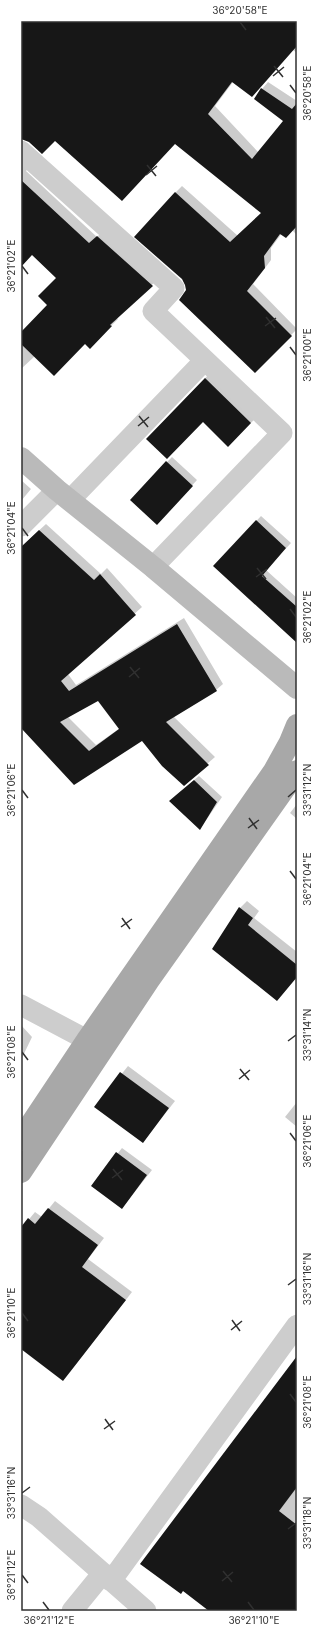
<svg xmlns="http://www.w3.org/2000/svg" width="318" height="1632" font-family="Inter,sans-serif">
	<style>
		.shadow { fill: #0003; fill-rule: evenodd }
		.building { fill: #171717; fill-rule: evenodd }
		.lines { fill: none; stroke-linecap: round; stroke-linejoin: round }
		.street { stroke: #cdcdcd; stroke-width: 21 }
		.secondary { stroke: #bababa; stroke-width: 22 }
		.primary { stroke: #a8a8a8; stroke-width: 22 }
		.ticks { fill: none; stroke: #303030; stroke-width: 1.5 }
		.neatline { fill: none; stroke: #303030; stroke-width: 1.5 }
		.ticks-label { font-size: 10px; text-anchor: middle; fill: #303030 }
	</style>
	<rect width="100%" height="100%" fill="#fff"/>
	<path class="shadow" d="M21,21H297V53L293,50L252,96L233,82L215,106L259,153L284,121L262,89L268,82L297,101V235L292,230L282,233L271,248V260L253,284L297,329L255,372L187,290L175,193L182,186L238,236L262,213L175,142L55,140L42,153L24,138L21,139Z
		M21,153L32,164L26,171L97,237L105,229L159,278L117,318L118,319L90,347L85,342L35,356L21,369V333L48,305L58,278L32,254L21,266Z
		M212,371L258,416L228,445L203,421L147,439Z
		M172,457L197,480L162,518L167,462Z
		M21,480L31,489L21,501Z
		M261,516L291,543L266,570L297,598V640L214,566Z
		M46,524L101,574L107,568L142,607L68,674L76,685L184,618L223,684L216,690L173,716L215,757L184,784L142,740L74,784L21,727V547ZM99,699L120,728L96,745L68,717Z
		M199,776L222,797L200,829L175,796Z
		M297,804V819L290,813Z
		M247,901L259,911L254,918L297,952V977L277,1000L240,908Z
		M21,1025L32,1037L21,1060Z
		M128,1066L175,1101L143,1142L96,1106Z
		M297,1102V1127L285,1117Z
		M122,1148L152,1170L122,1208L92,1186Z
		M55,1201L104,1238L88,1259L132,1292L70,1372L21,1348V1229L35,1212L42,1217Z
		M297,1358V1611H211Z"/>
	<path class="building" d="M21,21H297V46L252,97L232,82L208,114L252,159L283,121L254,99L261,88L292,109L297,103V226L286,238L280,234L264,256L265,268L247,291L292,336L255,373L179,300L186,290L185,285L182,279L134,237L175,192L230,242L261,213L175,144L122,201L55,141L42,154L29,142L21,139Z
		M21,180L89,243L97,236L153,286L110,325L112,326L90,349L85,344L54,376L21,344V332L47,305L38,296L56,278L32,255L21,267Z
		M205,378L251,423L228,447L203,422L167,459L146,439Z
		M166,461L193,486L157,525L130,500Z
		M256,520L286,548L262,576L297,607V643L213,566Z
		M39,530L94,580L100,574L136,615L61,681L69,691L177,624L217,691L166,722L209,765L184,786L162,766L142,741L74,785L21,728V547ZM98,701L119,729L89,751L60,722Z
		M194,780L217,802L200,830L169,801Z
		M239,907L253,918L248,925L297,965V977L277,1001L212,949Z
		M120,1072L169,1108L143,1143L94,1107Z
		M116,1152L147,1175L122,1209L91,1186Z
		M48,1208L98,1245L82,1267L126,1300L63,1381L21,1349V1227L28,1218L35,1224Z
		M297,1356V1487L279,1511L297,1525V1611H209L183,1591L181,1594L140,1564Z"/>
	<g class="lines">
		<path class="street" d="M21,151L174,288L153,311L282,433L153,567
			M70,500L205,360
			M21,526L57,490
			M21,1005L87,1040
			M21,1505L39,1517L146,1611
			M111,1581L297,1325
			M72,1611L103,1573"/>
		<path class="secondary" d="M21,458L57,490L153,567L297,688"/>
		<path class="primary" d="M21,1139L87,1040L274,771L290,742L297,725
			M21,1172L149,980L297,771"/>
	</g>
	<path class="ticks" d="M240,22L246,30M274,66L283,77M273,76L284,67M290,85L296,93M147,165L156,176M146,175L157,166M22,266L28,274M266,317L275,328M265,326L276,318M290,347L296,355M139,416L148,427M138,426L149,417M22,528L28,536M257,568L266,579M256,577L267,569M290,609L296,617M130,667L139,678M129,677L140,668M22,790L28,798M288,797L296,790M249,818L257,829M248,828L259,820M290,871L296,879M122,918L130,929M121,927L132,919M288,1041L296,1035M22,1052L28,1060M240,1069L249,1080M239,1079L250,1070M290,1133L296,1141M113,1169L122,1180M112,1178L123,1170M288,1285L296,1279M22,1313L28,1321M232,1320L240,1331M231,1330L242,1321M290,1394L296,1402M105,1419L113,1430M104,1429L115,1421M22,1493L30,1487M288,1529L296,1523M223,1571L232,1582M22,1575L28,1583M222,1581L233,1572M43,1602L49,1610M248,1602L254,1610"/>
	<rect width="318" height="1632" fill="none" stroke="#ffffff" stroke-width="44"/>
	<rect x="22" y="22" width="274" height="1588" class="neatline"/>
	<g class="ticks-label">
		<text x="240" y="14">36°20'58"E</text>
		<text transform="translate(307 93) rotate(-90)" y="4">36°20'58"E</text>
		<text transform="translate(11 266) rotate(-90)" y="4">36°21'02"E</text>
		<text transform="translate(307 355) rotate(-90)" y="4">36°21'00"E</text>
		<text transform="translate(11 528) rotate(-90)" y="4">36°21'04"E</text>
		<text transform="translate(307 617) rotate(-90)" y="4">36°21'02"E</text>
		<text transform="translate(11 790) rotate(-90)" y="4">36°21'06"E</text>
		<text transform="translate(307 790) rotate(-90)" y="4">33°31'12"N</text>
		<text transform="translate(307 879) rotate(-90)" y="4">36°21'04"E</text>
		<text transform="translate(307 1035) rotate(-90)" y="4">33°31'14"N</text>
		<text transform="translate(11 1052) rotate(-90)" y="4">36°21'08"E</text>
		<text transform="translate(307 1141) rotate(-90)" y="4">36°21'06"E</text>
		<text transform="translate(307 1279) rotate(-90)" y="4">33°31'16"N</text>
		<text transform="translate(11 1313) rotate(-90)" y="4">36°21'10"E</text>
		<text transform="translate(307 1402) rotate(-90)" y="4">36°21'08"E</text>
		<text transform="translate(11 1493) rotate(-90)" y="4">33°31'16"N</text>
		<text transform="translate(307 1523) rotate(-90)" y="4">33°31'18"N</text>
		<text transform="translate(11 1575) rotate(-90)" y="4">36°21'12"E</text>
		<text x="49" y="1624">36°21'12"E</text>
		<text x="254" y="1624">36°21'10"E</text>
	</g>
</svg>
